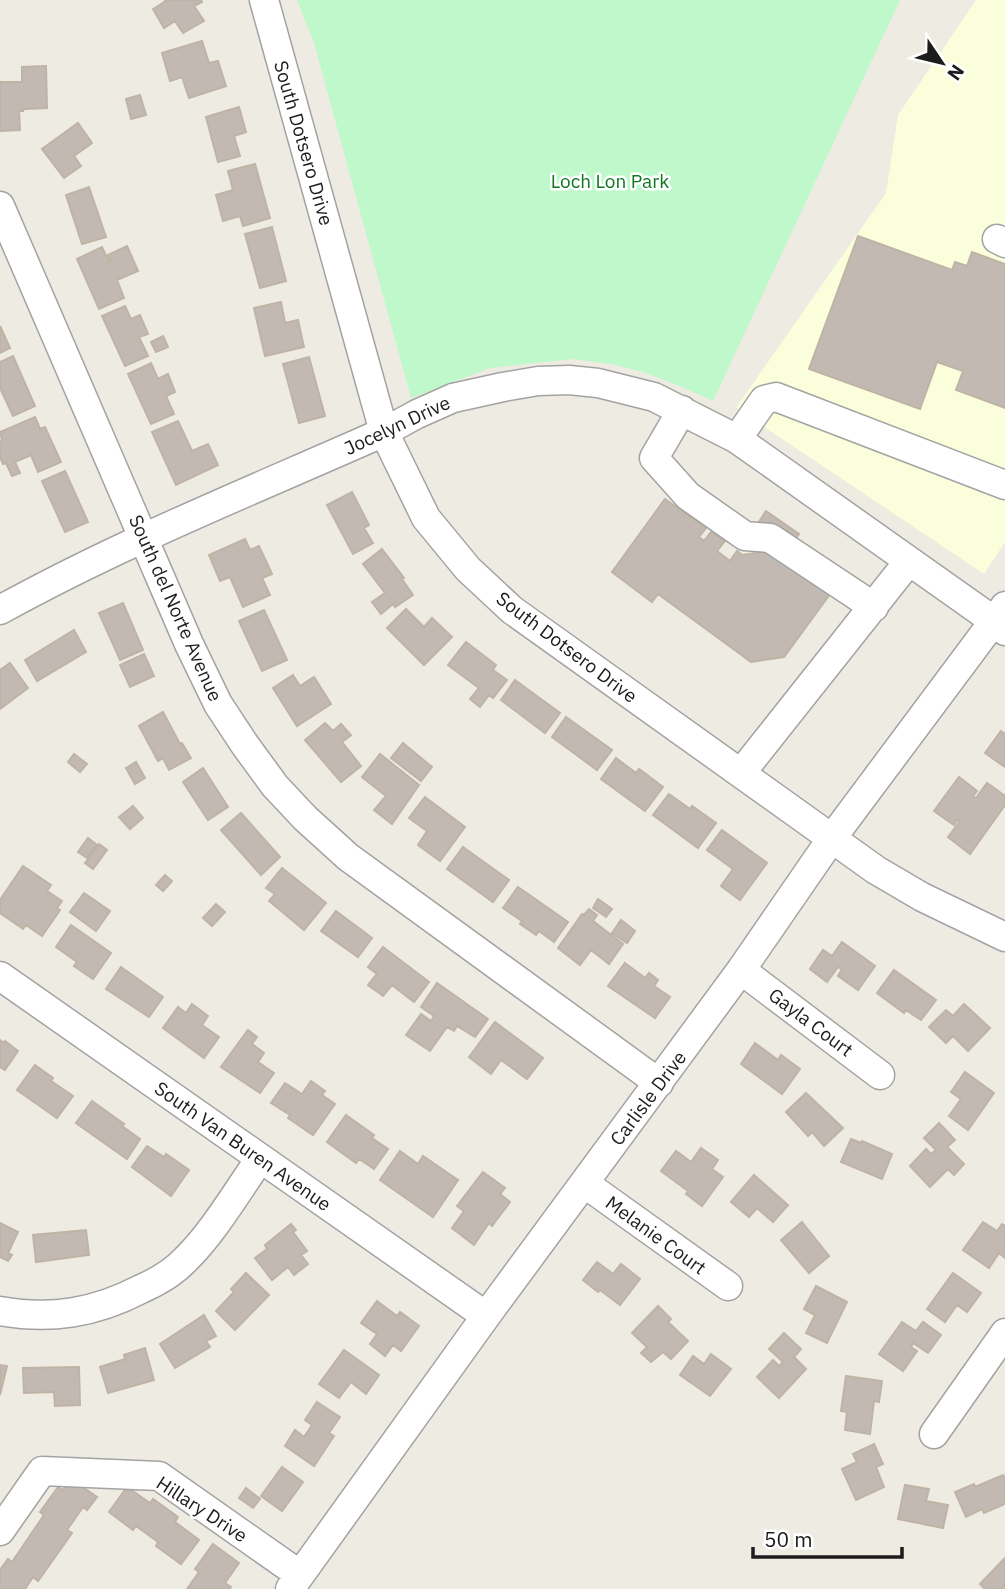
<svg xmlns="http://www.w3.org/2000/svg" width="1005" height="1589" font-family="'IBM Plex Sans',sans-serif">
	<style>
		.education { fill: #fafeda }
		.park { fill: #bff8ca }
		.building { fill: #c2bab2; stroke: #bfb3a5; stroke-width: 2 }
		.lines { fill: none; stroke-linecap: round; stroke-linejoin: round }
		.minor-casing { stroke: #a3a3a3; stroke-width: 31 }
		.minor { stroke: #fff; stroke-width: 28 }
		.labels { text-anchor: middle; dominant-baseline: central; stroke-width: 5; stroke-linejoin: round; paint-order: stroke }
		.street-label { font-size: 19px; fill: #1c1c1c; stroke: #fff }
		.park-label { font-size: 19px; fill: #0d7722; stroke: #fff }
	</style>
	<rect width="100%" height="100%" fill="#eeebe2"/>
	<path class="education" d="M976,0H1005V542L984,574L736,408L886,193L898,115Z"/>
	<path class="park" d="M297,0H900L713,401L680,386L643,372L611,364L572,359L490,368L411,398L314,43Z"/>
	<path class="building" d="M165,0H201L202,2L194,6L204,21L183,33L175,21L164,28L153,9L166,1Z
		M202,41L209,63L218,61L226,86L189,98L182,77L170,81L162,53Z
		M46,66L47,108L24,109L23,111H19L20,130L0,131V82H22V67Z
		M140,95L146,115L131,119L126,99Z
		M239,107L246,132L234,136L240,156L218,162L206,117Z
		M78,123L92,143L74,156L81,166L64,178L42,149Z
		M255,164L270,218L243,226L240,216L223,221L216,195L233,190L228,171Z
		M89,187L106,237L82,244L66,195Z
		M272,227L286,281L260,288L245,234Z
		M858,236L952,270L955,262L967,266L972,252L1005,264V408L956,390L963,371L937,362L920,409L809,369Z
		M127,246L138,271L117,280L124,298L99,309L77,259L102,247L109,262L111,261L108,255Z
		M281,302L285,323L298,320L304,347L265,356L254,308Z
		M125,306L131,319L140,315L148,334L139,337L148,356L125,366L102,316Z
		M0,326L10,348L0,353Z
		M163,336L168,347L156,352L151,342Z
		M13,356L35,406L13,416L0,388V362Z
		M309,357L325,416L299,423L283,364Z
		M151,363L158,379L168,374L175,392L166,396L174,414L151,424L128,374Z
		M35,417L40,429L45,427L61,462L38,472L31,455L15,462L20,473L12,476L6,463L3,464L0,457V441L2,440L0,432Z
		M178,421L192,451L208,444L218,465L176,485L152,432Z
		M65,471L88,522L65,532L42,481Z
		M352,492L369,525L364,528L373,543L353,554L327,505Z
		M665,499L706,528L699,537L704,541L711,532L725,541L717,551L730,561L737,551L742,555L763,552L767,547L844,575L784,657L751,662L658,594L652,602L612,572Z
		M766,511L799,534L789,548L757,525Z
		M245,539L250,550L259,546L272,574L262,578L270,595L243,607L230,577L220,581L209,555Z
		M382,549L404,578L402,579L413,595L395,607L393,604L381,614L372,602L385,593L363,564Z
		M123,603L143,650L120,660L99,613Z
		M406,609L424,627L432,618L452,637L424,665L387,628Z
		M264,610L287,660L262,671L239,621Z
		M74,630L86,652L37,681L25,660Z
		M466,642L496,665L493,670L507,680L493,698L489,695L480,707L470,699L479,688L448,665Z
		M144,654L154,676L130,687L120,665Z
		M10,663L28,688L0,709V670Z
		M293,675L300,686L314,677L331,704L297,726L273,688Z
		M515,680L560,713L545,733L501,700Z
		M163,712L180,744L182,743L191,758L169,770L163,758L158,761L139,726Z
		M566,717L612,750L597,770L552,737Z
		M325,723L333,731L341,724L351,735L342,742L361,766L341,782L305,740Z
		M1001,731L1005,734V767L985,753Z
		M403,743L432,767L421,781L391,758Z
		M74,754L87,764L80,772L68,762Z
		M380,754L419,785L392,824L374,810L386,796L362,777Z
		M616,758L636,773L639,769L663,787L645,811L601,779Z
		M136,762L145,778L135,784L126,768Z
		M203,768L228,807L208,820L183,782Z
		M959,777L977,791L973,796L976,798L987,783L1005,796V805L970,854L948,837L960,821L958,819L954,825L934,811Z
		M669,794L690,809L692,806L716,823L698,848L653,815Z
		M425,797L465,827L440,861L418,845L427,831L409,818Z
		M133,806L143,818L130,829L119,817Z
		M241,813L280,857L261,875L221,830Z
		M722,830L767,863L740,900L721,886L733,869L707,850Z
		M88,838L97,845L87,858L78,852Z
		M99,844L107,850L93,869L85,863Z
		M463,847L509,880L493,902L447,869Z
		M23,866L51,885L47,891L62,901L57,908L60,910L42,936L26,925L23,929L0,913V900Z
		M282,868L326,903L304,930L269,901L275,894L266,888Z
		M165,875L172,881L163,891L156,885Z
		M518,887L568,922L554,942L539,931L536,935L520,924L522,921L503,908Z
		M84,893L110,911L96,931L70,912Z
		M598,899L612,909L606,917L593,908Z
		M216,904L225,912L212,926L203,918Z
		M589,909L597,915L593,921L623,944L609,964L591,950L580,965L558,948L582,914L584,915Z
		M336,911L372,938L358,957L321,931Z
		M621,920L635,931L627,943L612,933Z
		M71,925L111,953L93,979L74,966L77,962L56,947Z
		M842,942L875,966L858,990L838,976L842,969L838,967L827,982L810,969L823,950L832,956Z
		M383,947L429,982L414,1002L392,985L383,996L368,985L377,974L368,967Z
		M625,963L645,978L649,973L658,980L654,986L670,997L655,1018L608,986Z
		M121,967L163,997L149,1017L106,989Z
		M894,970L936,1000L921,1020L906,1010L904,1013L877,993Z
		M437,983L488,1019L475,1037L457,1026L454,1031L447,1027L430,1051L406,1035L421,1014L431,1021L434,1016L421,1007Z
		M192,1004L208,1016L202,1025L219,1037L204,1058L163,1028L178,1007L186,1013Z
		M964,1004L990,1028L968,1051L953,1036L946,1043L929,1027L946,1010L953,1016Z
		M495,1022L543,1058L527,1079L501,1060L491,1074L469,1057Z
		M248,1030L257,1037L252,1044L264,1053L258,1062L274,1073L260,1093L221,1067Z
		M0,1040L4,1043L5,1041L18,1051L5,1070L0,1067Z
		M755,1043L778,1060L781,1055L800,1069L782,1094L741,1064Z
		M35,1065L53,1078L51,1081L73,1096L57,1118L17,1090Z
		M965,1072L994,1093L968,1130L949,1116L961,1099L951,1092Z
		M311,1081L325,1091L322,1095L335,1104L313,1135L288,1118L290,1115L271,1103L285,1083L302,1094Z
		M806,1093L843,1128L824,1146L812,1132L808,1136L786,1112Z
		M92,1101L124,1124L122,1126L140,1139L127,1159L76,1123Z
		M346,1115L374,1135L372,1138L388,1149L374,1169L359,1159L356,1163L327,1142Z
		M939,1123L955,1140L947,1147L964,1164L954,1175L948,1169L930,1187L910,1166L926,1149L931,1154L936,1150L924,1138Z
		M851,1139L861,1143L862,1141L892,1154L882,1179L841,1162Z
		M147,1146L164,1157L166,1154L189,1170L171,1196L132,1167Z
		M701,1148L718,1160L712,1169L723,1177L702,1206L686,1194L688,1191L661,1171L676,1151L691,1162Z
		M400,1151L418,1164L423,1156L458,1180L433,1217L380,1180Z
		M483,1172L505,1188L500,1194L510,1202L492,1226L489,1223L474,1245L452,1228L464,1211L457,1206Z
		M754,1175L788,1205L773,1222L757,1208L749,1217L731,1202Z
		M802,1222L829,1256L809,1273L781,1240Z
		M983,1222L997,1231L1002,1224L1005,1226V1258L999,1253L989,1268L963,1250Z
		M0,1223L18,1232L8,1253L12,1255L8,1261L0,1257Z
		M291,1224L296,1230L293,1232L307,1251L301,1255L308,1264L294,1275L288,1267L272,1280L255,1258L267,1249L265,1245Z
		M86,1230L89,1255L36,1262L33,1235Z
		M597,1262L613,1274L621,1264L640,1279L620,1305L600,1290L598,1292L583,1280Z
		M246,1273L269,1295L235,1330L216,1311L234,1292L231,1289Z
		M953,1273L981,1293L967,1312L957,1305L945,1322L927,1309Z
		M816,1286L847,1302L827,1343L806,1333L815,1315L804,1309Z
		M377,1301L397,1316L400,1312L419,1326L401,1351L393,1345L385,1356L370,1344L377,1334L361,1323Z
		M658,1306L671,1319L668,1322L688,1341L671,1359L663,1352L651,1362L641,1353L647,1347L632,1333Z
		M204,1315L216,1336L206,1341L210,1347L175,1368L160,1344Z
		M902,1322L916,1331L923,1322L941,1335L928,1353L913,1343L911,1347L917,1351L903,1371L879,1354Z
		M784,1333L801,1349L794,1357L806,1369L779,1398L757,1377L773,1360L779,1366L783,1362L769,1349Z
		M145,1348L154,1380L108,1393L100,1367L125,1359L124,1355Z
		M344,1350L379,1375L366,1394L351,1382L339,1398L319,1384Z
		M711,1354L731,1369L710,1396L680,1375L693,1356L704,1364Z
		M0,1365L7,1366L0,1395Z
		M79,1367L80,1405L55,1406L54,1392L24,1393L23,1368Z
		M846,1376L882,1381L879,1402L874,1401L870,1434L845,1430L847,1412L841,1411Z
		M317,1402L340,1417L329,1433L334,1436L314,1466L285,1446L295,1430L304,1437L312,1425L305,1420Z
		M874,1444L883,1464L876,1467L884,1487L856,1500L842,1469L857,1462L853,1454Z
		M282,1467L303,1482L282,1511L261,1496Z
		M1003,1475L1005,1479V1504L984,1513L982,1509L966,1517L955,1492L974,1484L975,1487Z
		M71,1479L97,1497L87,1510L83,1507L67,1530L72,1533L38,1581L33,1577L25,1589H0V1570L8,1559L12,1562L44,1515L40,1512L58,1487L63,1490Z
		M905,1485L929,1489L926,1501L948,1505L943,1528L898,1519Z
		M127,1487L150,1503L153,1499L178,1517L175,1522L199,1540L181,1564L156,1546L158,1542L136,1526L133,1530L109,1512Z
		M246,1488L260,1499L253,1508L239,1498Z
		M213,1544L239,1563L225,1583L231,1587L229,1589H187L199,1572L195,1569Z
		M1005,1558V1589H985L980,1584Z"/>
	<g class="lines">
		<defs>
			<path id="minor" d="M264,0L384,432L426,518L468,569L512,610L876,870L922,897L1005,937
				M0,206L189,644L218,704L245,745L275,786L305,818L348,857L659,1083
				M997,239L1005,243
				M682,410L654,458L688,496L745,536L770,538L874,607
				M737,439L764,400L776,397L1005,485
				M0,610C123,542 256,489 384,432L417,414L453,398L503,387L538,381L569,380L598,383L654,397L737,439L994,621L1005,631
				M741,773L909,561
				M741,970L880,1075
				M0,976L486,1316
				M584,1183L728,1286
				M0,1311C51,1320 95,1313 141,1289C157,1282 174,1272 186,1259C213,1233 238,1190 260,1159
				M934,1434L1005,1333
				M0,1531L42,1471L159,1476L300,1575
				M290,1589L486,1316L741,970L832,838L1005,606"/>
		</defs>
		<use href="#minor" class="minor-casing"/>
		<use href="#minor" class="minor"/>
	</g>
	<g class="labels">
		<g class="street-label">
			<text transform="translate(304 143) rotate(74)">South Dotsero Drive</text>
			<text transform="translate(397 425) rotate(-25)">Jocelyn Drive</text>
			<text transform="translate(176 608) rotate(66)">South del Norte Avenue</text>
			<text transform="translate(567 647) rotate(37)">South Dotsero Drive</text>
			<text transform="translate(811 1022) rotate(37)">Gayla Court</text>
			<text transform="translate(648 1098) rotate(-53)">Carlisle Drive</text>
			<text transform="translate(243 1146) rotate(35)">South Van Buren Avenue</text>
			<text transform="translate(656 1235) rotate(36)">Melanie Court</text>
			<text transform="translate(202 1509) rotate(33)">Hillary Drive</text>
		</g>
		<g class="park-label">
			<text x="610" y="181">Loch Lon Park</text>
		</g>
	</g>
	<g transform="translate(942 63) rotate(125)" stroke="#ffffff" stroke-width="5" paint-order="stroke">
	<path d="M0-5L12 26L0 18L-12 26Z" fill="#1c1c1c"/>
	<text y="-10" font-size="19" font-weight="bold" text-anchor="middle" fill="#1c1c1c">N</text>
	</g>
	<path d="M753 1547v10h149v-10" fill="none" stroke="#1c1c1c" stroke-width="3.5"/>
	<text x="764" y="1547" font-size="21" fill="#1c1c1c" stroke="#ffffff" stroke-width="5" paint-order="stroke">50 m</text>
</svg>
